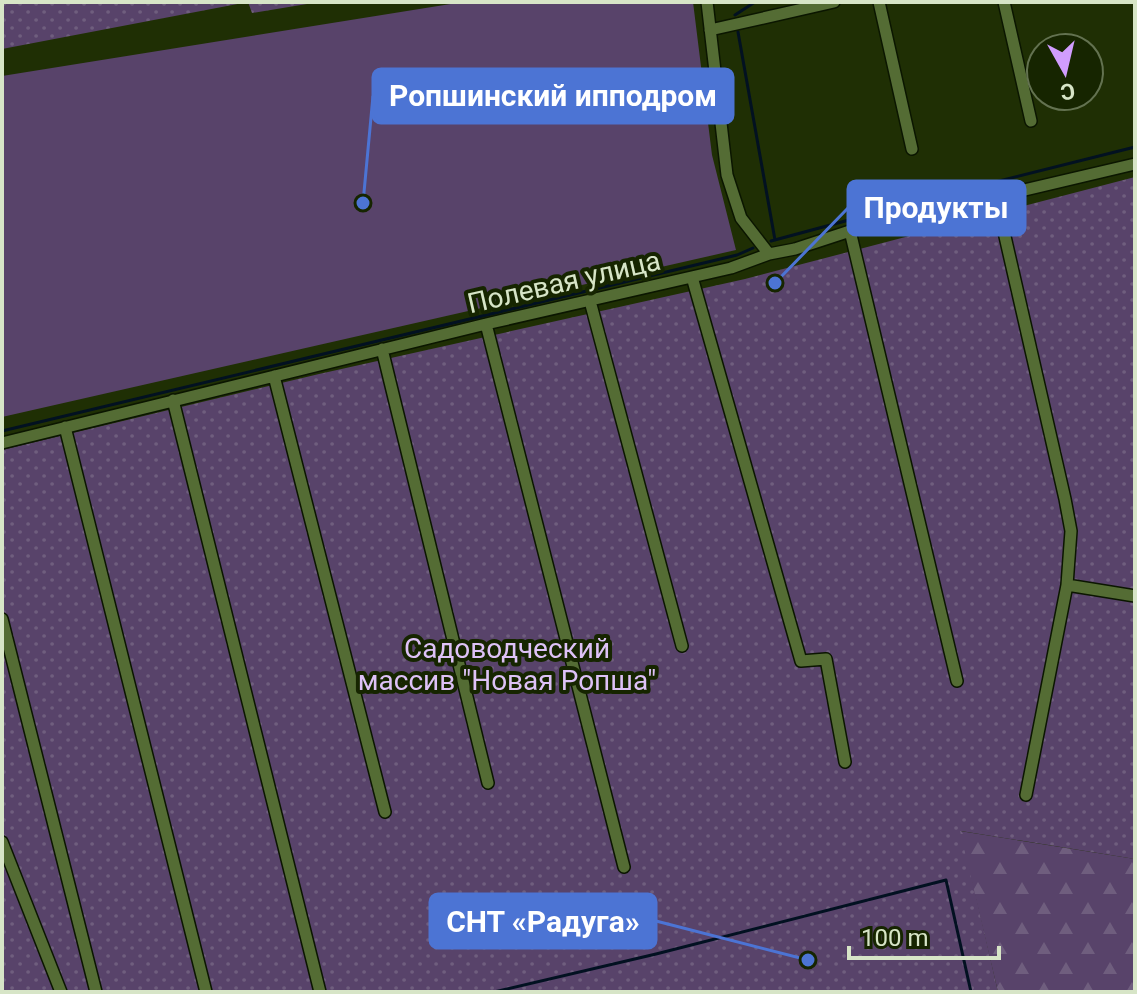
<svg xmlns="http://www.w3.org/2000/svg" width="1137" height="994" font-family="Roboto,sans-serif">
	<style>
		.grass { fill: url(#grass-dots) }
		.forest { fill: url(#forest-firs) }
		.pitch { fill: #58436a }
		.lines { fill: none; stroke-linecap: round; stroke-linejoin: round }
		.stream { stroke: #021121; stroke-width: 3 }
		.minor-casing { stroke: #0b1600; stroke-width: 14 }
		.minor { stroke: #546c34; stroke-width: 11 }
		.labels { text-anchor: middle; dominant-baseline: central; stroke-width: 8; stroke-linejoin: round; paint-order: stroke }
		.street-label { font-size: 28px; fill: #d7e5c7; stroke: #162500 }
		.park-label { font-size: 28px; fill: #dec2f7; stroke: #162500 }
		.leader { fill: none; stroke: #4c74d4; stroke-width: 3 }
		.callout-dot { fill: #4c74d4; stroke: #162500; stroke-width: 3 }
		.callout { fill: #4c74d4; stroke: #4c74d4; stroke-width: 3 }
		.callout-label { font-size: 30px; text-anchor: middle; font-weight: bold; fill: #fff }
	</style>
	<defs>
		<pattern id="grass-dots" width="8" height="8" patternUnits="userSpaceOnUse" patternTransform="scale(2)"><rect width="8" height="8" fill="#58436a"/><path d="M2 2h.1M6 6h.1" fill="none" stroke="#6f5e7e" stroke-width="1.8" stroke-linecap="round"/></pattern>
		<pattern id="forest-firs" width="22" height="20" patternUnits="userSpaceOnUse" patternTransform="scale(2)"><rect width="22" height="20" fill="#58436a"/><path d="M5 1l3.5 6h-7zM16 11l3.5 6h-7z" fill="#6f5e7e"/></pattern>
	</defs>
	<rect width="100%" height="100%" fill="#1f2f04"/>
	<path class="grass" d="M2,2H319L252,13L248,2L2,49Z
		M1135,177V859L961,831L998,992H2V450L319,374L745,279Z"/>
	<path class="forest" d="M960,831L1135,859V992H998Z"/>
	<path class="pitch" d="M463,2H693L712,155L736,250L2,417V76Z"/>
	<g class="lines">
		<path class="stream" d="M735,15L755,2
			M738,32L775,240
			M771,241L927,199L1135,147
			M2,431L737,255L753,248
			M494,992L656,954L946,880L971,992"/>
		<defs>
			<path id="minor" d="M707,2L727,175L741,218L769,254
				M879,2L912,149
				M1004,2L1031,121
				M710,30L834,2
				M996,197L1065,499L1071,531L1067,585L1026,795
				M850,231L957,681
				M692,277L801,661L826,659L845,762
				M590,301L682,646
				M486,324L624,867
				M382,349L488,783
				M274,376L385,812
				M173,400L320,992
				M65,427L206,992
				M2,443L486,324L731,268L769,254L795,249L850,231L1135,164
				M1067,585L1135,596
				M2,619L96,992
				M2,842L61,992"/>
		</defs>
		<use href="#minor" class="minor-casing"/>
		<use href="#minor" class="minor"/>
	</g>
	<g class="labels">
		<g class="street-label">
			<text transform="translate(564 282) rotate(-13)">Полевая улица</text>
		</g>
		<g class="park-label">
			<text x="507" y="648">Садоводческий<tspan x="507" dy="32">массив "Новая Ропша"</tspan></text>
		</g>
	</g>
	<path class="leader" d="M363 203L373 96M775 283L848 208M808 960L656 921"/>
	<g class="callout-dot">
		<circle cx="363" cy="203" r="8"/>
		<circle cx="775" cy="283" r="8"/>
		<circle cx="808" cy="960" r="8"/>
	</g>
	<g class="callout">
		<rect x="373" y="69" width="360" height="54" rx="8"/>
		<rect x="848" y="181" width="177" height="54" rx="8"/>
		<rect x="430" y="894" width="226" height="54" rx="8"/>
	</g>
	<g class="callout-label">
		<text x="553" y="106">Ропшинский ипподром</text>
		<text x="936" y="218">Продукты</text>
		<text x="543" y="932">СНТ «Радуга»</text>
	</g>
	<rect width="1137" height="994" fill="none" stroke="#d7e5c7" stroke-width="8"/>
	<g transform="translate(1065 72) rotate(172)"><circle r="38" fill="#162500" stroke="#637250" stroke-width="2"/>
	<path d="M0-6L14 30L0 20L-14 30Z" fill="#d19dfe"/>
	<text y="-12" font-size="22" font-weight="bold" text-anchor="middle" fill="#d7e5c7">С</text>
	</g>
	<path d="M849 946v12h150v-12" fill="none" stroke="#d7e5c7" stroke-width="4"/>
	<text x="861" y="946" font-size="24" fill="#d7e5c7" stroke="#162500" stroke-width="6" paint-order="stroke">100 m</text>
</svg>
